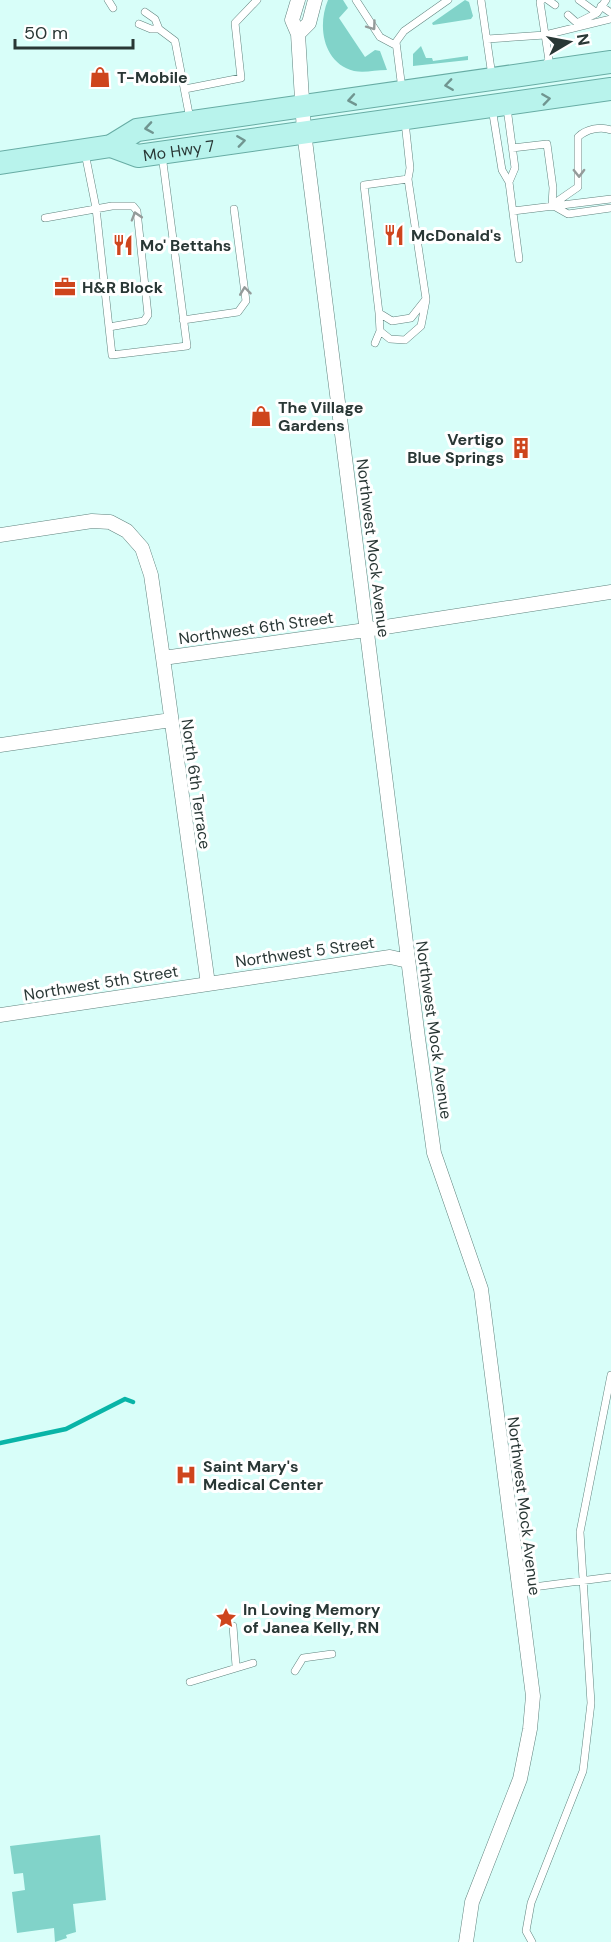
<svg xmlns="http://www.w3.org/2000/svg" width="611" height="1942" font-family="'DM Sans',sans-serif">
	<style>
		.green { fill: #81d3c9 }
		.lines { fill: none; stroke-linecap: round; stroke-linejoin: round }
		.stream { stroke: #09b4a7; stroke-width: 4.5 }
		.lane-casing { stroke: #60837e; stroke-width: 8 }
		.street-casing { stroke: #60837e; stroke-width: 15 }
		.primary-casing { stroke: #67aca4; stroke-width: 24 }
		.lane { stroke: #fff; stroke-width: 7 }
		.street { stroke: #fff; stroke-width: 14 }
		.primary { stroke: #b8f3ec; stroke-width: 22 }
		.oneway { stroke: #949b9a }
		.oneway2 { stroke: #709590 }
		.labels { text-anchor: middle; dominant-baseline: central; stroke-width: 6; stroke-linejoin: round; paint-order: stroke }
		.poi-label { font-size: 16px; font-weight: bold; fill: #293735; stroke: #fff; text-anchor: start }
		.street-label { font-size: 16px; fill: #293735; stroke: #fff }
	</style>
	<rect width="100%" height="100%" fill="#d8fef9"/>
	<path class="green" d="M328,0H343L348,8L339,18L365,57L375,50L380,51L387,70C375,70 365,73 354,71C323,63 317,26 328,0Z
		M465,0L469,2L473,16L471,19L433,25L432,23Z
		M421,46L426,58H432L433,61L468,56V60L413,66V54Z
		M100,1835L106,1900L73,1904L76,1932L66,1935L67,1938L55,1942L54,1928L17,1933L12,1892L25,1890L23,1873L14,1874L10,1846Z"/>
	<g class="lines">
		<path class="stream" d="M0,1443L66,1429L125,1399L133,1402"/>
		<defs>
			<path id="lane" d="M108,0L113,8
				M356,0L380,37L395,45
				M481,0L492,76
				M542,0L540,2L550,67
				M548,0L555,5
				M579,0L597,13L606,0
				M601,6L611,13
				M145,12L155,19L159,29L175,41L190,119
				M568,15L577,23L597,13
				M139,24L151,29H159
				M487,39L545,35L611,19
				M185,89L241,78L235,23L257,0
				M402,89L396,42L404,31L448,0
				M492,108L502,170L509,182L519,259
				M507,108L515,168L509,182
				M405,122L410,168L408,179
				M512,148L547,144L553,188L552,205
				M85,153L96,208L112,355L187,346L162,155
				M408,179L426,299L411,318L392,321L379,313L364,185Z
				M552,205L578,187V137C586,129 601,126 611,130
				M552,205L568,214L611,208
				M513,211L611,199
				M45,218L112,206H133L137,211L148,315L144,321L109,327
				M379,313L380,331L390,339L405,340L421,326L426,300
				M183,320L238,312L246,301L234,209
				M375,343L380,331
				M518,1589L611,1577
				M233,1626L236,1666
				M295,1671L303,1658L332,1654
				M190,1682L253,1663
				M532,1942L526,1931L531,1903L583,1771L591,1703L580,1532L611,1375"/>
			<path id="street" d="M298,0L292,20L298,34L304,132L418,1038L434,1153L481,1289L533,1696L530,1729L520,1779L472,1902L466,1942
				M298,34L309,23L315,0
				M0,535L92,521L110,522L127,531L142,548L151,575L163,658L208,984
				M163,658L366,630L611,592
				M0,745L171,720
				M0,1015L390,957L408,961"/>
			<g id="primary">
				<path id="s1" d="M111,146L138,156L611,89"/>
				<path d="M0,163L111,146L137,130L611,62"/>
			</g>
		</defs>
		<use href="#lane" class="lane-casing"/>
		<use href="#street" class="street-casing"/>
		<use href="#primary" class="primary-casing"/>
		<use href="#lane" class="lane"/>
		<use href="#street" class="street"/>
		<use href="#primary" class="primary"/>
	</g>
	<defs><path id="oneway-chevron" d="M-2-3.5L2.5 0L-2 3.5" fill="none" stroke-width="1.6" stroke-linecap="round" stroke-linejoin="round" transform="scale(1.5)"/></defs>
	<g class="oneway">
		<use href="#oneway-chevron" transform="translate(372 26) rotate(54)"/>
		<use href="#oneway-chevron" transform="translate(579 173) rotate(89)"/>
		<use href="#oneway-chevron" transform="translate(136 216) rotate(-107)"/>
		<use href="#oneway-chevron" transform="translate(245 291) rotate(-97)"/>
	</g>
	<g class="oneway2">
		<use href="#oneway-chevron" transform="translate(449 85) rotate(172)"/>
		<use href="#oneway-chevron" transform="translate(546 99) rotate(-8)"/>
		<use href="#oneway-chevron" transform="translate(352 100) rotate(170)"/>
		<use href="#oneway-chevron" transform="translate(149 128) rotate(171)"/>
		<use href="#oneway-chevron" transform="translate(241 141) rotate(-8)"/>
	</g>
	<defs>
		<symbol id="shop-bare" viewBox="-9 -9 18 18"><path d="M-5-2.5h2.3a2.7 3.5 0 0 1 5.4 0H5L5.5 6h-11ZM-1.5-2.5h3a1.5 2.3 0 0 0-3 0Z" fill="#ce451d" stroke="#fff" stroke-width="2.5" paint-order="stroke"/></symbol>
		<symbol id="restaurant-bare" viewBox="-9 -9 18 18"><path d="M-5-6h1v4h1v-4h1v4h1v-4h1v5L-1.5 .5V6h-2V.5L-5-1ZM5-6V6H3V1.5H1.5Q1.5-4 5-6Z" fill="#ce451d" stroke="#fff" stroke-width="2.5" paint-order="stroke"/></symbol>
		<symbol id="office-bare" viewBox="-9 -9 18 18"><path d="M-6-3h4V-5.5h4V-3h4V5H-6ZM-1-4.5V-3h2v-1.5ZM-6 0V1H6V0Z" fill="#ce451d" stroke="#fff" stroke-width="2.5" paint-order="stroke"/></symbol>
		<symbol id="building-bare" viewBox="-9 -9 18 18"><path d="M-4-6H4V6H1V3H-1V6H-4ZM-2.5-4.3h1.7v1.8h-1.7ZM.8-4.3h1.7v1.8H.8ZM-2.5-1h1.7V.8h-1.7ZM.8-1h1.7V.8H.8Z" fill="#ce451d" stroke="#fff" stroke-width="2.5" paint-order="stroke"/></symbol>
		<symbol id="hospital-bare" viewBox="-9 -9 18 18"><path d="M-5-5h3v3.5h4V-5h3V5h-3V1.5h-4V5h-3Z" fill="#ce451d" stroke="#fff" stroke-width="2.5" paint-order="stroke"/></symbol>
		<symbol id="sight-bare" viewBox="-9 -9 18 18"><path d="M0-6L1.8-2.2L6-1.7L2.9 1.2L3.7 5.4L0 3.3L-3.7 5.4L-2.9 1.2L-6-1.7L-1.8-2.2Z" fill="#ce451d" stroke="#fff" stroke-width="2.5" paint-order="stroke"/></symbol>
	</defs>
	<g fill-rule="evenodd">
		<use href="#shop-bare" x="85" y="62" width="30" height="30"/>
		<use href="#restaurant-bare" x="379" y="220" width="30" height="30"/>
		<use href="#restaurant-bare" x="108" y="230" width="30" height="30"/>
		<use href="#office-bare" x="50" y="272" width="30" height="30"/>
		<use href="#shop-bare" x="246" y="401" width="30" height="30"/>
		<use href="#building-bare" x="506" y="433" width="30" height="30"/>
		<use href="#hospital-bare" x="171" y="1460" width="30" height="30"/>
		<use href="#sight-bare" x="211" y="1603" width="30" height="30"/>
	</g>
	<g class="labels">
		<g class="poi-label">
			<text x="117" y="77">T-Mobile</text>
			<text x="411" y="235">McDonald's</text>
			<text x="140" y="245">Mo' Bettahs</text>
			<text x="82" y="287">H&amp;R Block</text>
			<text x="278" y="407">The Village<tspan x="278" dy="18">Gardens</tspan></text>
			<text x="504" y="439" text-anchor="end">Vertigo<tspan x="504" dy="18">Blue Springs</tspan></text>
			<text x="203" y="1466">Saint Mary's<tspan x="203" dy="18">Medical Center</tspan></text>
			<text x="243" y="1609">In Loving Memory<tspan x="243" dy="18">of Janea Kelly, RN</tspan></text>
		</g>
		<g class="street-label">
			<text stroke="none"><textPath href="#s1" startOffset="70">Mo Hwy 7</textPath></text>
			<text transform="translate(373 548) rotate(83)">Northwest Mock Avenue</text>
			<text transform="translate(256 628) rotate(-8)">Northwest 6th Street</text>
			<text transform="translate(196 784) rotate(82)">North 6th Terrace</text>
			<text transform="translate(305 952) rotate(-8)">Northwest 5 Street</text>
			<text transform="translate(101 983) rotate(-9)">Northwest 5th Street</text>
			<text transform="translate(434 1030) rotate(82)">Northwest Mock Avenue</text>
			<text transform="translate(524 1506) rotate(83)">Northwest Mock Avenue</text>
		</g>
	</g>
	<g transform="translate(569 42) rotate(80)" stroke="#ffffff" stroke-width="4.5" paint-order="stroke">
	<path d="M0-4.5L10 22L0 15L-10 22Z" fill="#293735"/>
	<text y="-9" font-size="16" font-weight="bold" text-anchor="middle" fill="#293735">N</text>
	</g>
	<path d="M15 39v9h118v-9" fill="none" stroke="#293735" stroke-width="3"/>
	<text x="24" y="39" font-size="18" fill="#293735" stroke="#ffffff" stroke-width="4.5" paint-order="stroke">50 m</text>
</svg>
